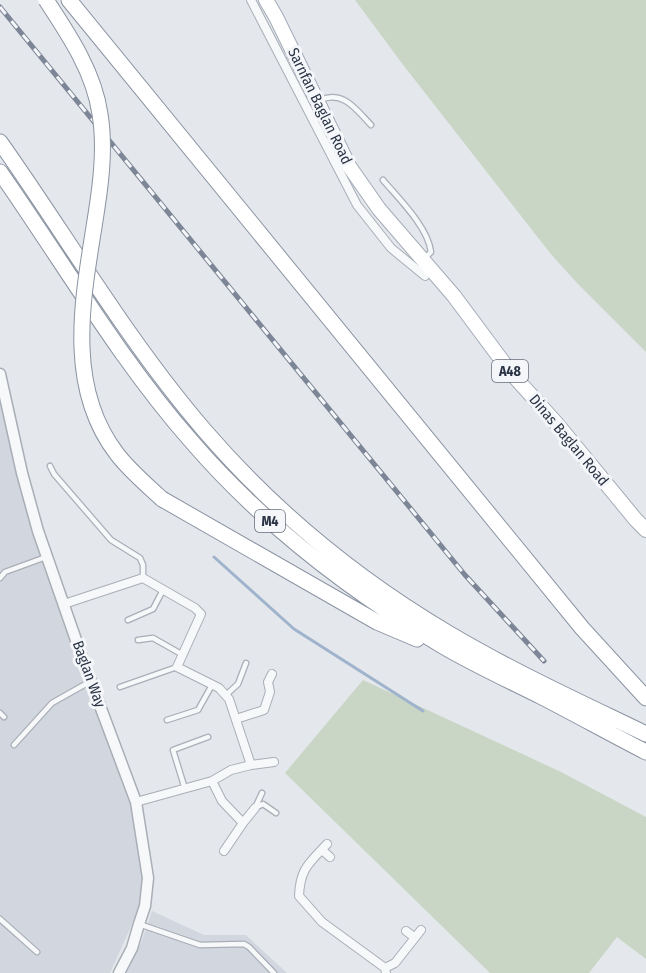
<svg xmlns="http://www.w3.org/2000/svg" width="646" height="973" font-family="'Fira Sans Condensed',sans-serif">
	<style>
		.built { fill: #d2d6de }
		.green { fill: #c9d6c5 }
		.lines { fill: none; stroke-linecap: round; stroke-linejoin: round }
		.stream { stroke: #9fb4cc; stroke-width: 3 }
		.service-casing { stroke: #a9aeb7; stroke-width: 7 }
		.minor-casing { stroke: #a9aeb7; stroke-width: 10 }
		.tertiary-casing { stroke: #a9aeb7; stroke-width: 13 }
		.primary-casing { stroke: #a3abb8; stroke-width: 16 }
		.motorway-casing { stroke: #8b94a3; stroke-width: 17 }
		.service { stroke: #f7f8fa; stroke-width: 4.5 }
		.minor { stroke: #f7f8fa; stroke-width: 8 }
		.tertiary { stroke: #f7f8fa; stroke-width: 10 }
		.primary { stroke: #fff; stroke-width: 14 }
		.motorway { stroke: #fff; stroke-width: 15 }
		.rail-casing { stroke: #7d8696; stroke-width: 5 }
		.rail { stroke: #f4f6f9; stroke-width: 3; stroke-dasharray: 9; stroke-linecap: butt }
		.motorway-bridge-casing { stroke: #8b94a3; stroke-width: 17; stroke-linecap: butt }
		.motorway-bridge { stroke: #fff; stroke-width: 15 }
		.labels { text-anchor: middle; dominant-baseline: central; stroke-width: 6; stroke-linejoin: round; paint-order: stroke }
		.shield { fill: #f4f6f9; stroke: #676e7b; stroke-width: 1.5 }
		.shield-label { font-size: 14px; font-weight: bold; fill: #2b3445 }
		.street-label { font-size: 15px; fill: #2b3445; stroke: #f4f6f9 }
	</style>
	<rect width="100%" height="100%" fill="#e4e7ec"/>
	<path class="built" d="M0,374L22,473L136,802L148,878L134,920L110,973H0Z
		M152,911L204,935H246L287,973H126L141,943Z"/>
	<path class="green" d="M355,0H646V352L577,283L550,253L404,66Z
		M363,680L561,772L646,817V959L617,937L589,973H490L285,773Z"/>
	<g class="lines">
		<path class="stream" d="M214,557L294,629L423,711"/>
		<defs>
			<path id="service" d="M320,100C343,90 356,109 371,125
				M383,180C399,199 428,227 431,252L425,258
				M50,466L54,474L111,540L140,558L143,565V578
				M0,578L5,572L46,557
				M128,620L153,609L163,590
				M138,640L153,638L183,655
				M120,687L177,667
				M226,695L238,684L246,663
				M0,713L4,717
				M167,720L198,710L212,685
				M14,745L52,703L91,681
				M185,789L173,750L208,737
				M262,793L255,808L263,804L276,813
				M0,919L37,952
				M139,924L200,945L244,944L249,947L274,973"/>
			<path id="minor" d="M251,0L357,205L391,248L425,276
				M64,604L143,578L195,608L201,614L177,667L219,688L229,699L251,765L231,770L212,781L136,802
				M236,719L264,710L270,692L268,682L272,674
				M251,765L274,762
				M212,781L222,801L243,823
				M327,844C309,863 300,869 299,896L322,922L385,968L386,973
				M322,850L330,857
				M224,851L243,823L255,808
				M406,931L414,937
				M385,968L395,963L421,930"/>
			<path id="tertiary" d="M0,374L22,473L38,531L84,663L136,802L148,878L145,906L139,924L132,948L119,973"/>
			<path id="primary" d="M266,0L276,17L349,166L379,209L454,296L512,374L557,424L636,520L646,530"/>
			<path id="motorway" d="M69,0L582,628L646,698
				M0,142C68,238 128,342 205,431C274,511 357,579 448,633C512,671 580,702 646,734
				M0,172C63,262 119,359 192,442C262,523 349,590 441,645C473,664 508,680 542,697C577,715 611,734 646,752
				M162,499L377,622L417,639"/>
		</defs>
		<use href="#service" class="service-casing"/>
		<use href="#minor" class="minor-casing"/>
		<use href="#tertiary" class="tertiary-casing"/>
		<use href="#primary" class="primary-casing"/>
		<use href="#motorway" class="motorway-casing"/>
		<use href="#service" class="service"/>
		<use href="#minor" class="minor"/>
		<use href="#tertiary" class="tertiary"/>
		<use href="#primary" class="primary"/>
		<use href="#motorway" class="motorway"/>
		<defs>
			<path id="rail" d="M0,7L465,575L544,661"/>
		</defs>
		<use href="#rail" class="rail-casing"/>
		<use href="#rail" class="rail"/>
		<defs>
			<path id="motorway-bridge" d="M46,0C69,35 94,72 100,114C106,151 100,190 94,227C82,302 66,388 117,454C130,471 147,485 162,499"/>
		</defs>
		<use href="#motorway-bridge" class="motorway-bridge-casing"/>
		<use href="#motorway-bridge" class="motorway-bridge"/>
	</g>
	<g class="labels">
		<g class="shield">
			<rect x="492" y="360" width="36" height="22" rx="4.5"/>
			<rect x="255" y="510" width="30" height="22" rx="4.5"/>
		</g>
		<g class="shield-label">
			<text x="510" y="371">A48</text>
			<text x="270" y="521">M4</text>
		</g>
		<g class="street-label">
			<text transform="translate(320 106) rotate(64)">Sarnfan Baglan Road</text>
			<text transform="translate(569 440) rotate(50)">Dinas Baglan Road</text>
			<text transform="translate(89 674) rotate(70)">Baglan Way</text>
		</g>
	</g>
</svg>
